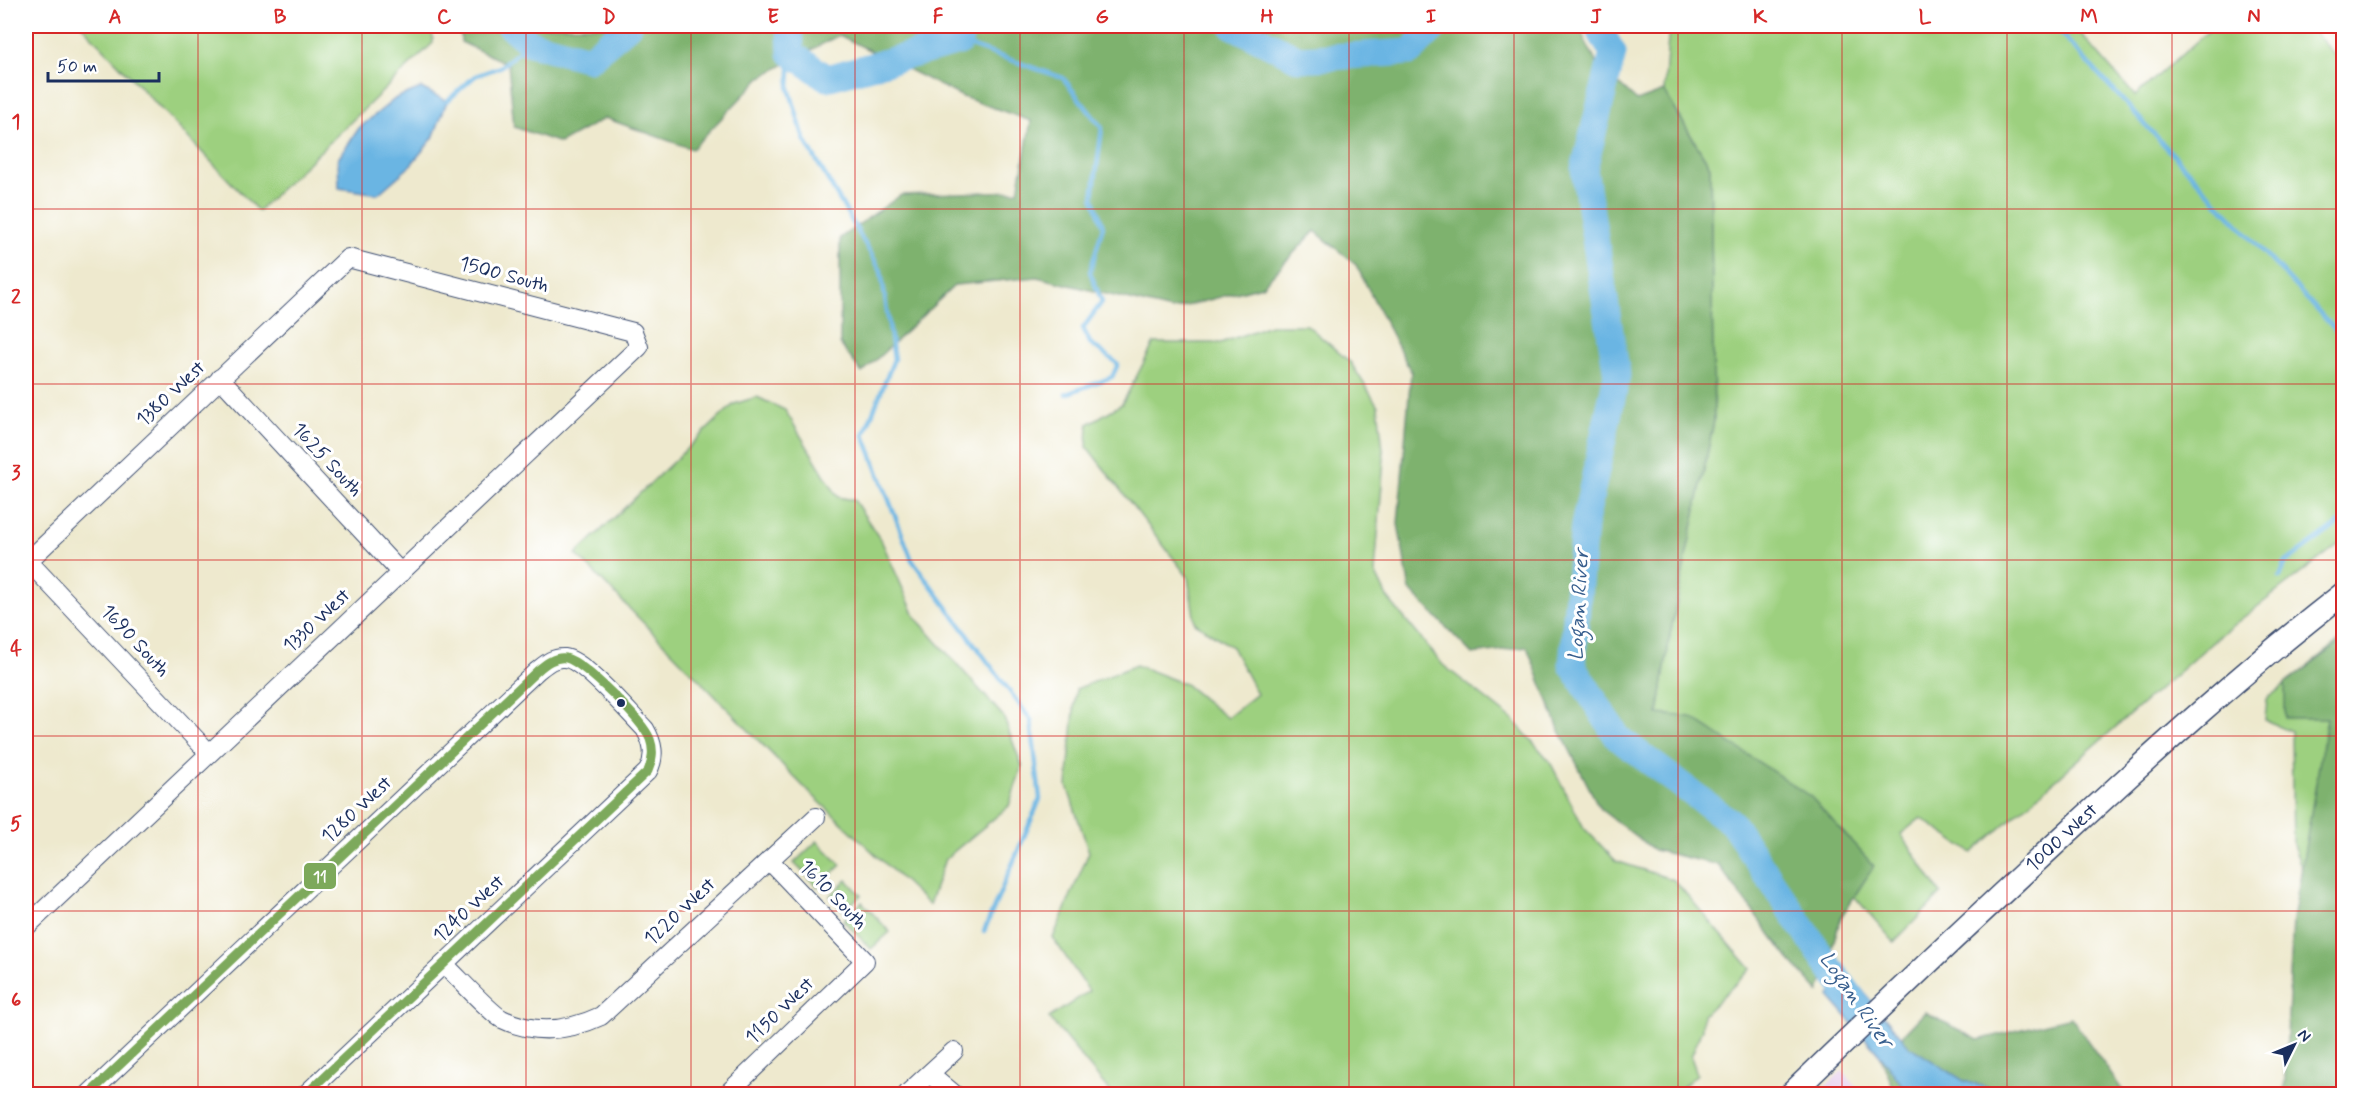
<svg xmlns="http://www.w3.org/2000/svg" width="2369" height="1120" font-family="Mynerve,sans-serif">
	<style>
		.built { fill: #e8d2ee }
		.green { fill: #9dd07f; stroke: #5c806e; stroke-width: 1.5 }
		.forest { fill: #7eb26e; stroke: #4c7066; stroke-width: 1.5 }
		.water { fill: #6ab5e3; stroke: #4272a0; stroke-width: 1.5 }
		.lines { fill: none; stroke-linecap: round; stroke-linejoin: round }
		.stream { stroke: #6ab5e3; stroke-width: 4.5 }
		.river { stroke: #6ab5e3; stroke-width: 27 }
		.minor-casing { stroke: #3b4b6f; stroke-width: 20 }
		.major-casing { stroke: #3b4b6f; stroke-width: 25 }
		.minor { stroke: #fff; stroke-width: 18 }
		.major { stroke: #fff; stroke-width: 22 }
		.bus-1-casing { stroke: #fff; stroke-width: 14 }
		.bus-1 { stroke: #7da95b; stroke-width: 9 }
		.grid { fill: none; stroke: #d62828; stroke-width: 1.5; stroke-opacity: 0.55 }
		.bus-dot { fill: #1b2f5e; stroke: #fff; stroke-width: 2 }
		.labels { text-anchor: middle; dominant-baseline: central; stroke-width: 6; stroke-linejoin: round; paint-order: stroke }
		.street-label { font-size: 20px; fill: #1b2f5e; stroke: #fff }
		.water-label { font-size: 21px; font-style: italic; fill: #375e8d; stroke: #fff }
		.line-badge { stroke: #fff; stroke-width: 2 }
		.badge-label { font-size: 16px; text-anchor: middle; font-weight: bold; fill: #fff }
		.neatline { fill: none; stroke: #d62828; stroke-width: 2 }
		.grid-label { font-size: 20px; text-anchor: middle; font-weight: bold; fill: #d62828 }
	</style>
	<rect width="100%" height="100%" fill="#fff"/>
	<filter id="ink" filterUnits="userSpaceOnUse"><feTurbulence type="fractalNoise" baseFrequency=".0167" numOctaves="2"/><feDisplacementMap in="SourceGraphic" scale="12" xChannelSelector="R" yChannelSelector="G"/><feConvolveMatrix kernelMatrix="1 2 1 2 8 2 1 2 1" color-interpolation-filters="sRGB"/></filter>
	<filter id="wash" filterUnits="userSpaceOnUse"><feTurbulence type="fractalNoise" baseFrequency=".008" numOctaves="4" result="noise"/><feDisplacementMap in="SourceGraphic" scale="24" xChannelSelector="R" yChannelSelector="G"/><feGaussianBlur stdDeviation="1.35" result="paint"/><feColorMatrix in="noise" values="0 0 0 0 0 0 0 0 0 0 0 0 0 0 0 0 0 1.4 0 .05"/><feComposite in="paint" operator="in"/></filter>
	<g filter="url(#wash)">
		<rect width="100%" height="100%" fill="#eee9ce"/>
		<path class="built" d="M1842,1071L1864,1094H1817Z"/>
		<path class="green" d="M82,26H432L433,43L258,211Z
			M1669,26H2074L2135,96L2214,26H2309L2343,64V541L2223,633L1972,853L1921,818L1901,834L1941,894L1894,942L1854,896L1873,866L1658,714L1670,635L1714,421L1710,167L1664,91Z
			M1270,325H1307L1351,363L1378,406L1384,458L1375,572L1387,597L1443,665L1514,721L1549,760L1584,828L1616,861L1674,880L1751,969L1703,1015L1702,1029L1691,1057L1697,1074L1675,1094H1112L1049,1018L1089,991L1053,938L1089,852L1067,786L1076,689L1136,665L1185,684L1227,718L1257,694L1232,647L1195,623L1188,577L1087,447L1088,424L1122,404L1154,343H1221Z
			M757,397L785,410L838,497L854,500L882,542L916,618L1003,716L1022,766L1009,806L945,859L929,905L805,788L576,554L734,404Z
			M2343,638V942L2322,921L2293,845L2291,731L2265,720L2267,699Z
			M817,841L841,865L818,887L794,863Z
			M847,880L861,895L844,911L830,896Z
			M862,902L890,932L871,949L843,920Z"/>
		<path class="forest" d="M460,26H1578L1597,64L1637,101L1664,91L1710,167L1714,421L1670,635L1658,714L1691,717L1811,797L1874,866L1841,917L1819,992L1789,959L1718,865L1654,850L1600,809L1558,727L1527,647L1472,654L1410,590L1398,524L1411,372L1356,265L1315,231L1262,286L1171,310L1037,277L955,285L862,373L840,344V238L901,195L1018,191L1031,121L963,97L839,35L761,77L692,149L605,118L560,143L514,127L508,64L461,42Z
			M2343,641V1094H2284L2293,920L2327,718H2285V684Z
			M1925,1012L1978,1040L2071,1017L2125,1094H1896L1881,1058Z"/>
		<path class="water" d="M421,88L447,101L433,138L409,167L378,194L339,188L338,159L359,128L396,98Z
			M1851,977L1910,1047L1964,1081L2010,1094H1908L1887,1064L1829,996Z"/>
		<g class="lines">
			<path class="stream" d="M2054,26L2344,339
				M959,42L1063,78L1102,128L1093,197L1103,226L1090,272L1102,302L1083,328L1090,343L1118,364L1112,377L1066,394
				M791,53L789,88L804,139L881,271L894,359L864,435L912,560L1031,720L1040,799L984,931
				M447,101L475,76L500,67L530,43
				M2280,577L2286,562L2344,520
				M2342,646L2344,651"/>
			<path class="river" d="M510,26L530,43L589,59L628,26
				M790,26L791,53L827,78L959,42L963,26
				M1233,26L1299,59L1410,52L1436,26
				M1597,26L1613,53L1584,169L1617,375L1584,526L1572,665L1618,738L1732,823L1830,968L1864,1014"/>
		</g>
	</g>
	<g filter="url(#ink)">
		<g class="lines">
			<defs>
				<path id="minor" d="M220,378L401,573
					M28,561L209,753
					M26,563L348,258L633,332L639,347L26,927
					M444,964C457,976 489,1012 502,1019C535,1035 569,1031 601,1016L816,817
					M930,1074L954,1094
					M89,1094L537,671C546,664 553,657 565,658C584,660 630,714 645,729C653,743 656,756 648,771L306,1094
					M727,1094L865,961L769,860
					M907,1094L954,1051"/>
				<path id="major" d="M1791,1094C1882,1006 1974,919 2067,833C2157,750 2247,668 2344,593"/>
			</defs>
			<use href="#minor" class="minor-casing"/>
			<use href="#major" class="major-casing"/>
			<use href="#minor" class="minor"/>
			<use href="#major" class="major"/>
			<defs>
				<path id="bus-1" d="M89,1094L537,671C545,664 555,656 566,658C585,663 643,721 650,739C654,750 653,760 648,771L306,1094"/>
			</defs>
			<use href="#bus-1" class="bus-1-casing"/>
			<use href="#bus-1" class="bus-1"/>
		</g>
	</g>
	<path class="grid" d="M198,26V1094M362,26V1094M526,26V1094M691,26V1094M855,26V1094M1020,26V1094M1184,26V1094M1349,26V1094M1514,26V1094M1678,26V1094M1842,26V1094M2007,26V1094M2172,26V1094M26,209H2344M26,384H2344M26,560H2344M26,736H2344M26,911H2344"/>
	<circle class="bus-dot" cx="621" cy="703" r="5"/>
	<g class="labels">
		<g class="street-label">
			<text transform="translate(504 275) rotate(15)">1500 South</text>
			<text transform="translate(171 394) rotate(-43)">1380 West</text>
			<text transform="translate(327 460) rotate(47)">1625 South</text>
			<text transform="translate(317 621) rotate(-43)">1330 West</text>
			<text transform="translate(135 641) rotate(47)">1690 South</text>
			<text transform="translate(357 810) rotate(-43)">1280 West</text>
			<text transform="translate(2062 838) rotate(-43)">1000 West</text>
			<text transform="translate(833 895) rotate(46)">1610 South</text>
			<text transform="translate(469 909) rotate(-43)">1240 West</text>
			<text transform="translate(680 912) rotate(-43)">1220 West</text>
			<text transform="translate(780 1011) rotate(-44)">1150 West</text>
		</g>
		<g class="water-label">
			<text transform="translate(1579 605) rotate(-87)">Logan River</text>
			<text transform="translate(1856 1000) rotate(55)">Logan River</text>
		</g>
	</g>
	<rect class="line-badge" x="303" y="862" width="34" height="28" rx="6" fill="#7da95b"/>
	<g class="badge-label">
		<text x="320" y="882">11</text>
	</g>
	<rect width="2369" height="1120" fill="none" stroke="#fff" stroke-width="66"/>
	<g transform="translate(2294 1045) rotate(47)" stroke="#ffffff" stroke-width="4.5" paint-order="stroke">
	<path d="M0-4.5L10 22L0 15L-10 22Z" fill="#1b2f5e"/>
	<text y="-9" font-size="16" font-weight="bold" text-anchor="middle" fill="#1b2f5e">N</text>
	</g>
	<path d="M48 72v9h111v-9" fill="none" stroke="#1b2f5e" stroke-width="3"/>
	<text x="57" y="72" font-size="18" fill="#1b2f5e" stroke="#ffffff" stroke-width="4.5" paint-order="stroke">50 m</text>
	<rect x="33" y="33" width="2303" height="1054" class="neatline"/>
	<g class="grid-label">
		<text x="115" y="23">A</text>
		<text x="280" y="23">B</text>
		<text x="444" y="23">C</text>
		<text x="609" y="23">D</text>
		<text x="773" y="23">E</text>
		<text x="938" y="23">F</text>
		<text x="1102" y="23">G</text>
		<text x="1267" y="23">H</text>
		<text x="1431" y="23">I</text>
		<text x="1596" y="23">J</text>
		<text x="1760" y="23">K</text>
		<text x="1925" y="23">L</text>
		<text x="2089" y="23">M</text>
		<text x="2254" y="23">N</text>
		<text x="16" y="128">1</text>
		<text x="16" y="303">2</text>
		<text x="16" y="479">3</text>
		<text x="16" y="655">4</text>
		<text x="16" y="830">5</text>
		<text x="16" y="1006">6</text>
	</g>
</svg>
